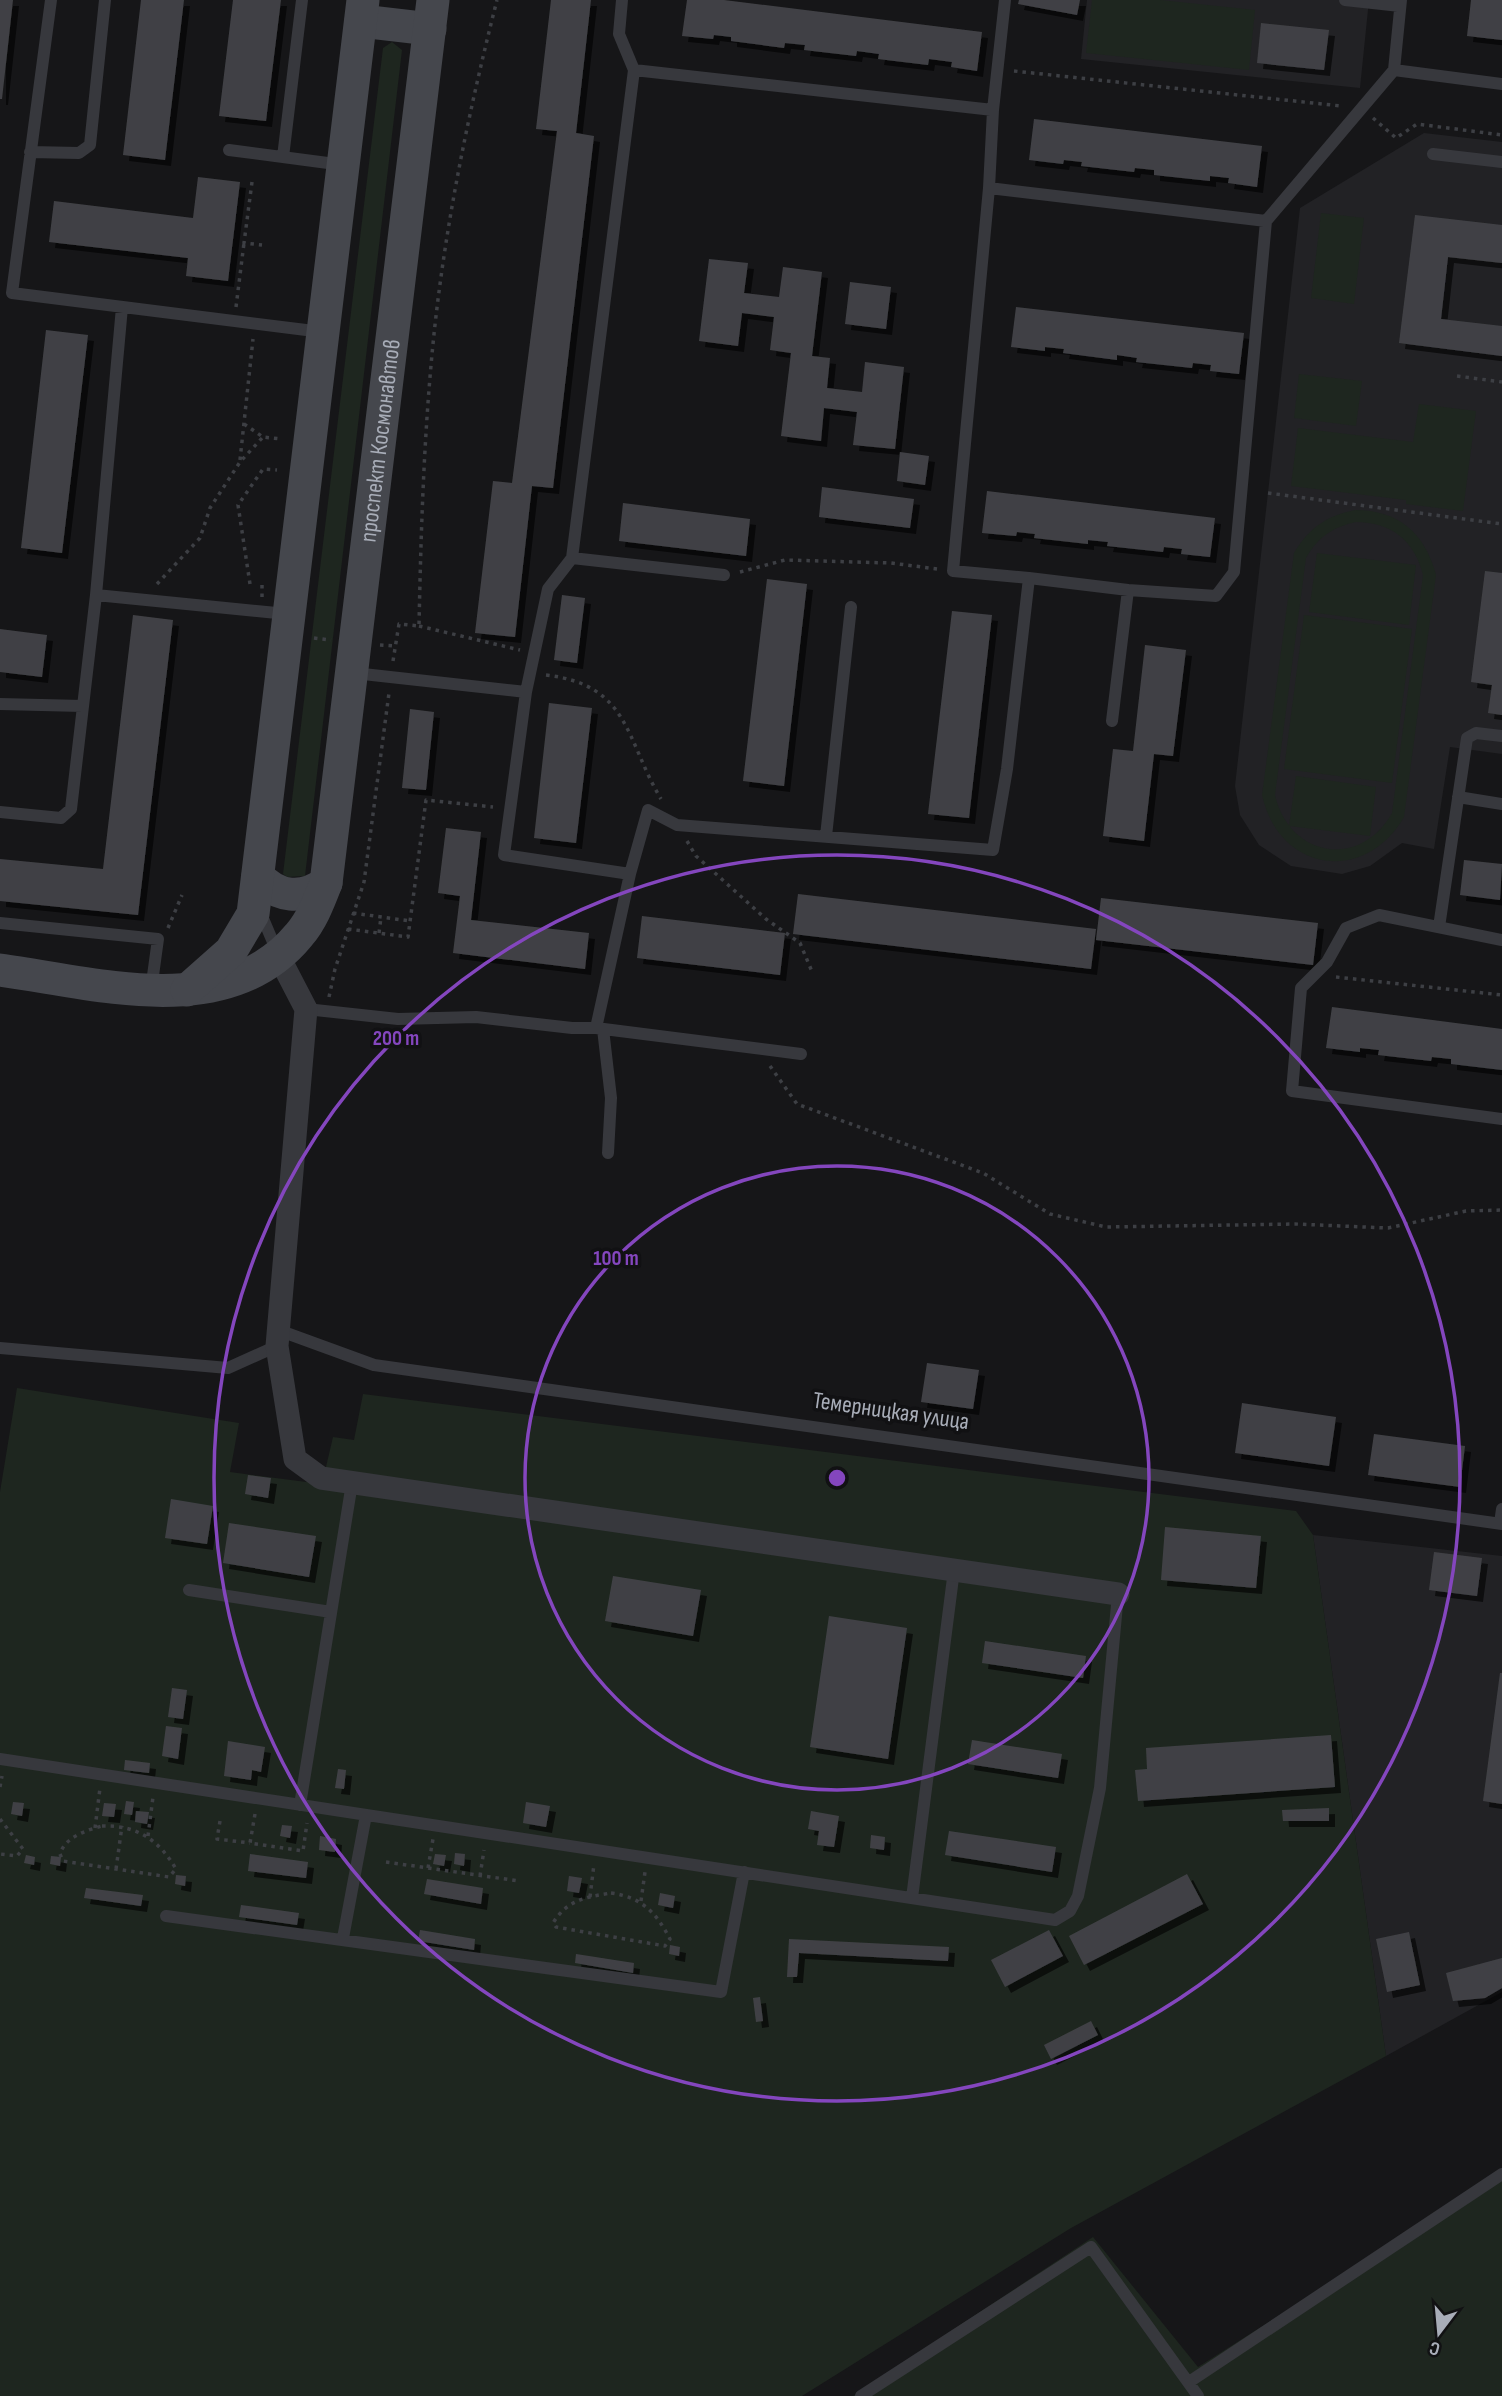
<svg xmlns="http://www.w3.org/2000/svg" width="1502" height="2396" font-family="'Sofia Sans Condensed',sans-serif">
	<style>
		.built { fill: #222225 }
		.green { fill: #1e261f; fill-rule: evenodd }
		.building { fill: #404145; filter: url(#shadow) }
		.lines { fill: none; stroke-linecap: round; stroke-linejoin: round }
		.path { stroke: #3d3f44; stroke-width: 3.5; stroke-dasharray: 3.5 5; stroke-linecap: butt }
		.service { stroke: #37383d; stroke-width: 12 }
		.minor { stroke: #37383d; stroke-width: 23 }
		.secondary { stroke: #45474d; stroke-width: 33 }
		.ring { fill: none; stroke: #8446be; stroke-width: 3.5 }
		.labels { text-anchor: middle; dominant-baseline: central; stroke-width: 7; stroke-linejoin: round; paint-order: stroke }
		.street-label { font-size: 24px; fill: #a8adb8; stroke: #111113 }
		.centre { fill: #8446be; stroke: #111113; stroke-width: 3.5 }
		.ring-label { font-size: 21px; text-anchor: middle; font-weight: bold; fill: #8446be; stroke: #111113; stroke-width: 7; stroke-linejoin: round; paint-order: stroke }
	</style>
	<defs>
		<filter id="shadow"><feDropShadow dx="6" dy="6" stdDeviation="0" flood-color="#0009"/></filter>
	</defs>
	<rect width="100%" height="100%" fill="#161618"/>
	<path class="built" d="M1087,0H1369L1360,88L1081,59Z
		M1424,133L1502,142V754L1450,747L1434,849L1402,843L1370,866L1342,874L1291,866L1259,845L1240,815L1235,786L1300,208Z
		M1313,1535L1502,1556V1992L1386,2056Z"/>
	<path class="green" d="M1092,0H1160L1255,10L1249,70L1086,53Z
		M392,42L402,50L305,876L287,877L283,874L383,48Z
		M1321,213L1364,218L1354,304L1311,298Z
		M1299,374L1362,381L1356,426L1294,418Z
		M1419,404L1476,411L1463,511L1406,504V500L1291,486L1298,428L1413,442Z
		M1355,510C1398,510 1425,533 1436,575L1404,817C1365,885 1279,872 1262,795L1294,553C1309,528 1326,516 1355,510ZM1356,522C1391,522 1415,541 1423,575L1392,813C1360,870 1289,857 1275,795L1306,558C1318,537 1333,527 1356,522Z
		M1317,553L1416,565L1409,625L1309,612Z
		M1304,615L1412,629L1392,783L1284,769Z
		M1296,776L1376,787L1370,836L1289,826Z
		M17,1388L239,1423L230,1472L322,1484L333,1437L354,1440L363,1394L1296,1511L1313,1535L1386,2056L1071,2228L802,2396H0V1492Z
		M1502,2174V2396H853L1093,2237L1198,2367Z"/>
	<path class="building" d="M0,0H13L2,99H0Z
		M141,0H184L165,160L123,155Z
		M233,0H281L266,121L219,116Z
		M551,0H591L576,133L594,136L553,488L532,486L515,637L475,633L493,481L512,483L557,131L536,129Z
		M687,0H724L982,32L977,71L951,67L952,62L929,59L928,65L878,59L879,54L857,51L856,56L804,50L805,45L785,43L784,48L731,41V37L714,35L713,39L682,36Z
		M1019,0H1080L1077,15L1018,4Z
		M1471,0H1502V40L1467,36Z
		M1261,23L1329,30L1324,70L1257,63Z
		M1034,119L1262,146L1257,187L1228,183L1229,178L1210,176V181L1154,175V170L1135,168L1134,172L1081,166L1082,162L1064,160L1063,164L1029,160Z
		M198,177L240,182L228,281L186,276L188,258L49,242L54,201L193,218Z
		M1415,215L1502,225V263L1448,257L1441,319L1502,326V356L1399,343Z
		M709,259L748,263L744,293L779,297L783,267L822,272L812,356L830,358L827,388L862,392L865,362L904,367L895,449L853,445L857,412L824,408L821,441L781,436L791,353L770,350L774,317L742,313L738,346L699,341Z
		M850,282L891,287L886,329L845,324Z
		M1016,307L1244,333L1239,374L1210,371L1211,365L1193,363L1192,368L1136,362L1137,358L1117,355V360L1063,353L1064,349L1045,347V351L1011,347Z
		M46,330L88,335L62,553L21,548Z
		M900,452L929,456L925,485L897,481Z
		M822,487L914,499L910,528L819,517Z
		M987,491L1215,518L1210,557L1181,554L1182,549L1164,547L1163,552L1107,546L1108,542L1088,540V544L1034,538L1035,534L1017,532L1016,536L982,533Z
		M623,503L750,519L746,556L619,541Z
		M1485,571L1502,573V715L1488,713L1492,685L1471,682Z
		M767,579L807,584L784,786L743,781Z
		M562,595L585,598L577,663L554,660Z
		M952,611L992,615L969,818L928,814Z
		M133,615L173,620L138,915L0,901V859L103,869Z
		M0,629L47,635L42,677L0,672Z
		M1145,645L1186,650L1173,756L1154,754L1144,841L1103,836L1113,749L1133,751Z
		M549,703L592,708L576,843L534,838Z
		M410,709L434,712L426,790L402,788Z
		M446,828L481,832L471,920L589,933L585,969L453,953L460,896L438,893Z
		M1464,860L1502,864L1500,900L1460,895Z
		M798,894L1096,929L1091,969L793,934Z
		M1101,898L1318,923L1313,965L1096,940Z
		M642,916L785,933L780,975L637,958Z
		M1332,1007L1502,1029V1070L1451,1064V1059L1432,1057L1431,1061L1378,1055L1379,1050L1360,1048V1052L1326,1048Z
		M927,1363L979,1370L973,1409L921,1402Z
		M1242,1403L1336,1417L1329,1466L1235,1453Z
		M1374,1434L1465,1446L1460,1487L1368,1475Z
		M248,1475L271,1478L268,1498L245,1494Z
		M171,1499L213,1506L207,1544L165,1538Z
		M229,1523L316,1536L309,1577L223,1563Z
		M1165,1527L1261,1536L1256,1588L1161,1580Z
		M1434,1552L1482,1558L1477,1596L1429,1590Z
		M613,1576L701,1590L693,1636L605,1621Z
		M829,1616L907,1628L888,1759L810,1747Z
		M985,1641L1086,1656L1083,1678L982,1663Z
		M1500,1673H1502V1804L1483,1801Z
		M172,1688L187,1690L183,1719L168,1717Z
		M166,1726L182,1728L178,1759L162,1756Z
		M1331,1735L1335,1787L1138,1801L1135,1770L1147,1769L1146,1748Z
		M972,1740L1062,1754L1058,1778L968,1764Z
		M228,1741L265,1747L261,1772L252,1770L251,1780L224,1776Z
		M125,1760L150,1763L149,1773L124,1770Z
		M338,1769L346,1770L344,1789L335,1788Z
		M126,1801L134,1802L132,1815L124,1814Z
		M13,1802L24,1803L22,1816L11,1814Z
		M526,1802L550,1806L546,1827L523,1823Z
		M104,1803L116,1804L114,1817L102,1816Z
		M1329,1808V1821H1283L1282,1810Z
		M136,1811L149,1812L147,1824L135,1822Z
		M811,1811L839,1816L834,1847L817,1845L819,1831L808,1829Z
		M282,1825L292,1826L290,1838L280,1836Z
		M949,1831L1056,1847L1052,1872L945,1855Z
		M871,1835L885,1837L884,1850L870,1848Z
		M320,1836L336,1839L335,1852L319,1850Z
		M455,1853L465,1854L464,1866L454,1864Z
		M250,1854L308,1862L306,1878L248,1871Z
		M435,1854L446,1855L444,1866L433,1864Z
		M26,1855L35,1857L34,1865L24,1863Z
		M51,1856L61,1857L60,1866L50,1864Z
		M1187,1874L1203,1904L1084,1965L1069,1936Z
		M176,1875L186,1876L185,1886L175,1884Z
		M569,1876L582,1878L579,1893L567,1891Z
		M427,1879L483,1888L481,1904L424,1894Z
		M86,1888L143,1895L141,1906L84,1898Z
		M660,1893L675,1896L673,1908L658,1905Z
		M241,1905L299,1913L297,1925L239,1917Z
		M420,1930L475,1939L474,1950L418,1941Z
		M1049,1930L1063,1956L1005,1987L991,1960Z
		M1409,1932L1420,1985L1387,1992L1376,1939Z
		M789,1939L949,1947L948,1961L799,1953L797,1977H787Z
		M670,1945L680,1947L679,1956L669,1954Z
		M576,1954L634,1963L633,1973L575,1963Z
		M1502,1958V1988L1485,1998L1453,2001L1446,1973Z
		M760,1997L763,2021L756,2022L753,1998Z
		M1091,2021L1098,2035L1051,2059L1044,2045Z"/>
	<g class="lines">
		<path class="path" d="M1014,71L1341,106
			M1373,118L1396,138L1417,124L1502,135
			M252,182L244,243L262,245
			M236,307L244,243
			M1457,376L1502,382
			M244,424L263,437L281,439
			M240,460L253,339
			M1268,493L1502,524
			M740,572L785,560L891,563L937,569
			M157,584L200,538L210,508L240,462L263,437
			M250,584L238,505L263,469L277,470
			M262,597V585
			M419,626L520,650
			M314,638L331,640
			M380,645L395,646
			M393,661L399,624L419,626C421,529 424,431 434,334C446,221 469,110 497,0
			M546,675C630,685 625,739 661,799
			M687,841L696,856L766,919L800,943L813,974
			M353,913L410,921
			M168,928L182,895
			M348,929L408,937L426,800L493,807
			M379,933L381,917
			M1336,977L1502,995
			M329,997L335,969L364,882L389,693
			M770,1066L797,1104L983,1173L1050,1214L1106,1227L1295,1224L1388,1228L1466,1211L1502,1210
			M0,1787L2,1776
			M255,1814L250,1843L303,1851L307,1823
			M0,1819L23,1849L17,1856L0,1854
			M220,1821L217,1839L250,1843
			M102,1826C137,1825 159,1840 176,1869L169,1877L63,1861L60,1854C65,1837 87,1830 102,1826Z
			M95,1828L100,1788
			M148,1836L153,1797
			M386,1862L519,1881
			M428,1868L433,1839
			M116,1869L122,1826
			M480,1876L484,1850
			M611,1893C641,1897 656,1912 670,1939L665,1946L556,1927L553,1923C567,1900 586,1897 611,1893Z
			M590,1897L594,1864
			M641,1901L645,1872"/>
		<path class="service" d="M51,0L12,293L322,332
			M622,0L619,34L634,70L993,110L1005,0
			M1345,0L1400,6
			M1394,70L1502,84
			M229,150L343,165
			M30,152L79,153L90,145L105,0
			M1433,154L1502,162
			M283,157L302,0
			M989,188L1266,221
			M122,307L96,595L287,614
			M572,558L724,575
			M1029,578L1128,590L1216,596L1234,572L1266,221L1394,70L1401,0
			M354,673L526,692L548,589L572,558L634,70
			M526,692L504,855L630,874L596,1028
			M0,704L83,706
			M1112,721L1128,590
			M1458,797L1502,804
			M0,812L61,818L71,809L96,595
			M826,836L851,607
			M630,874L648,810L677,825L993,850L1007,769L1029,578L953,571L989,188L993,110
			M259,909L278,954
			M0,923L158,939L151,990
			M1439,927L1467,738L1476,733L1502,736
			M1502,940L1379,915L1346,928L1327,962L1301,988L1292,1091L1502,1119
			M306,1009L398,1019L476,1017L572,1028H596L801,1054
			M603,1029L611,1098L608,1153
			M278,1330L374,1365L1502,1524
			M0,1348L228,1368L277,1346
			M1500,1523L1502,1509
			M189,1590L331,1612
			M0,1759L1055,1920L1070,1911L1078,1896L1100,1788L1118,1594
			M300,1805L352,1483
			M912,1898L954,1570
			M166,1916L721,1992L744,1872
			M343,1938L366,1815
			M1189,2382L1502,2174
			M861,2396L1091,2247L1198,2396"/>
		<path class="minor" d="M279,957L306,1009L277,1346L295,1459L321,1478L1118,1594"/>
		<g class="secondary">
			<path d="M361,21L430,29"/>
			<path d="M258,876C278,898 302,900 326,883"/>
			<path id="s1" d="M0,970C96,983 227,1023 299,935C312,920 319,901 326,883L433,0"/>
			<path d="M187,990L231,951L253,914L363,0"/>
		</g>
	</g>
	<g class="ring">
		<circle cx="837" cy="1478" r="312"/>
		<circle cx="837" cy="1478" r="623"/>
	</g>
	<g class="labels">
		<g class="street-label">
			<text stroke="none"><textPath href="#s1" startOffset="821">проспект Космонавтов</textPath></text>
			<text transform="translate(891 1411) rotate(8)">Темерницкая улица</text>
		</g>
	</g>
	<circle cx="837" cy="1478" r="10" class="centre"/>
	<g class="ring-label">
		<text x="396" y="1045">200 m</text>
		<text x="616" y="1265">100 m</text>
	</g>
	<g transform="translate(1439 2333) rotate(196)" stroke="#111113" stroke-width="5" paint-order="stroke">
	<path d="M0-5L12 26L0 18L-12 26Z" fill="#a8adb8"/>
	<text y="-10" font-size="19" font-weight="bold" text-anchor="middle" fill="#a8adb8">С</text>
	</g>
</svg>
